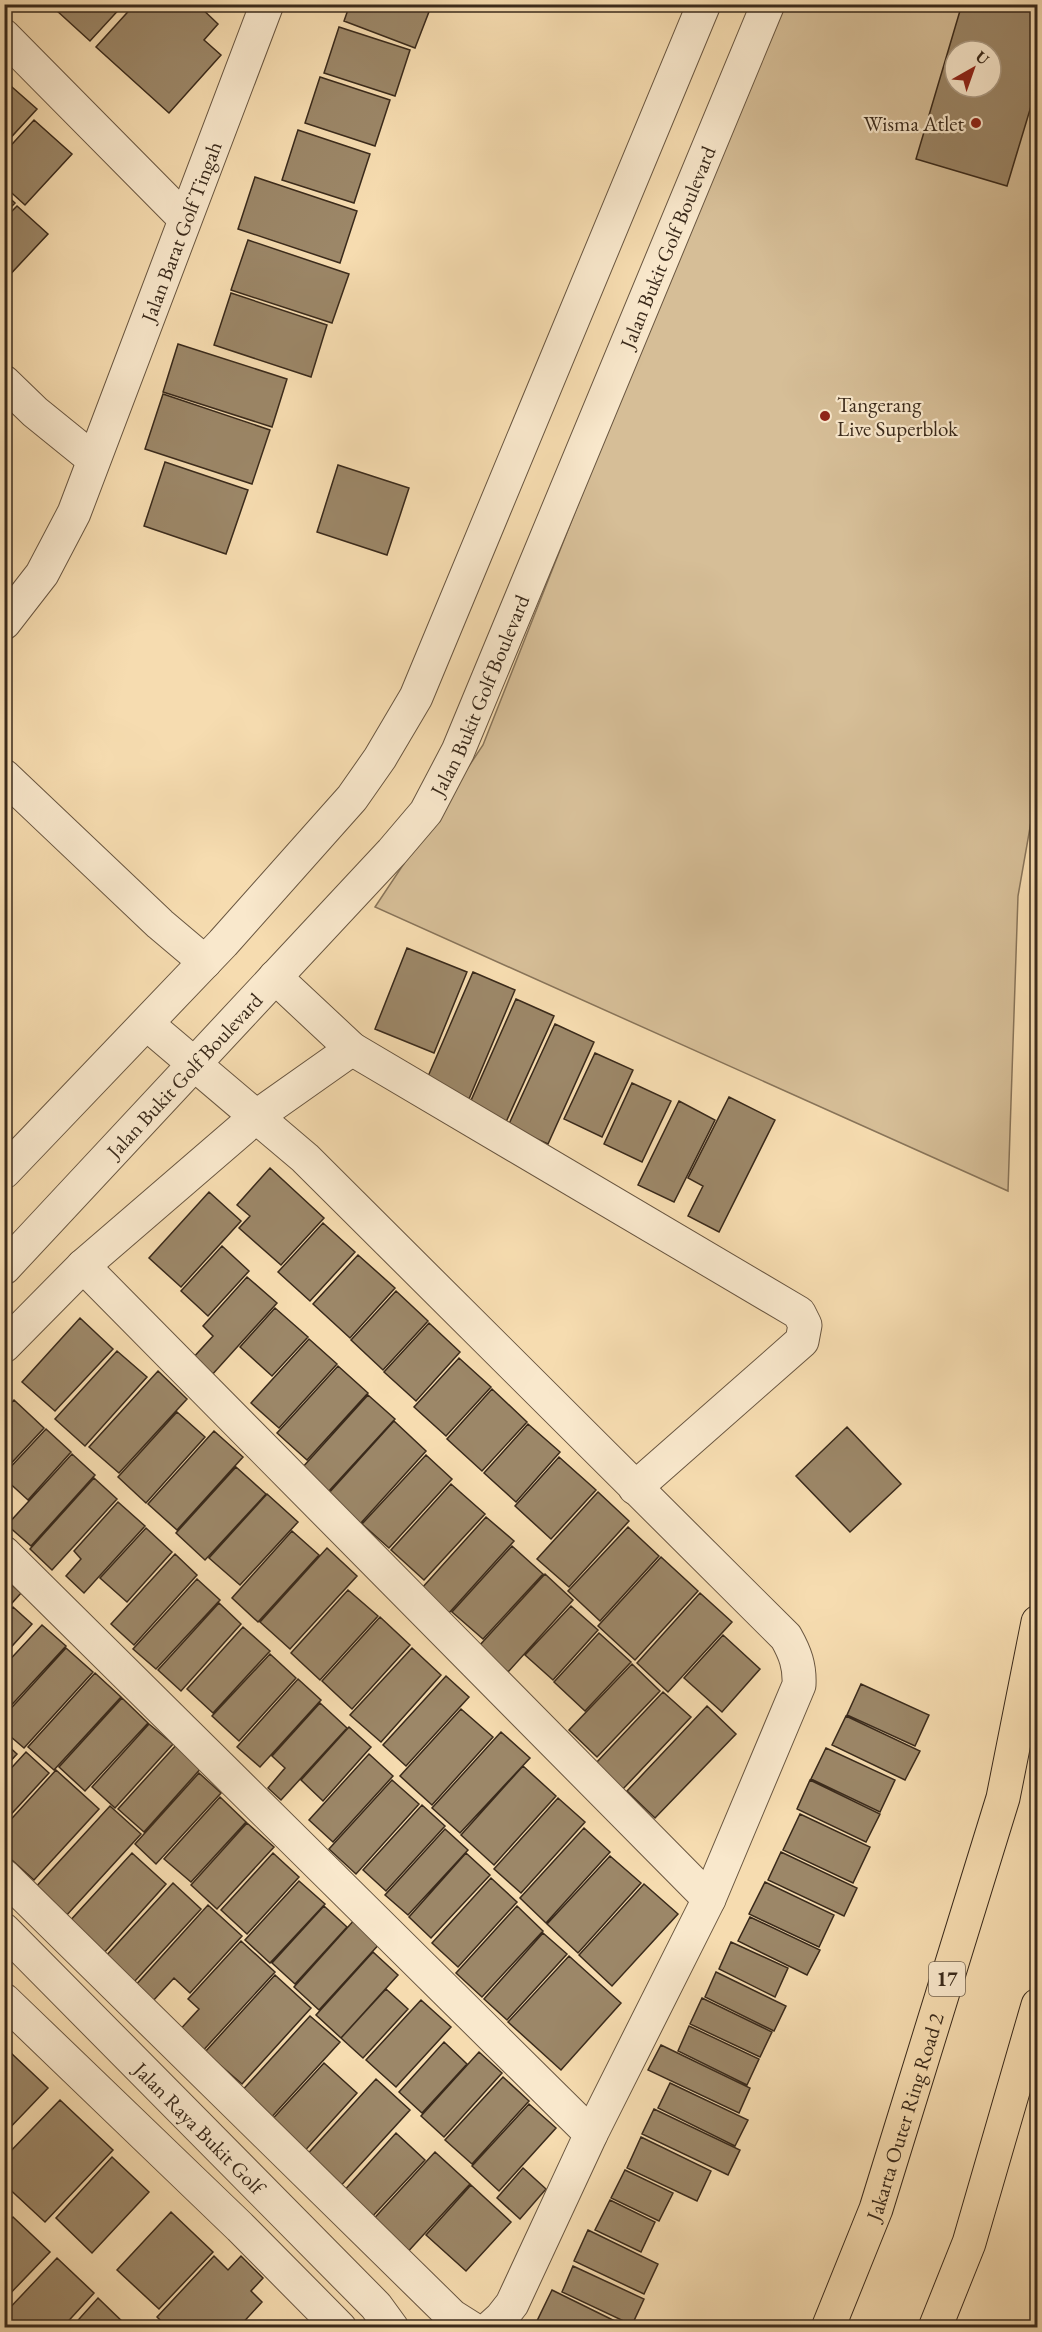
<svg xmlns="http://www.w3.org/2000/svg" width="1042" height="2332" font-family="'EB Garamond',serif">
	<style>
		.green { fill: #d6be97; stroke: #887459; stroke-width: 1.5; fill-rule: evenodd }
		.building { fill: #9c8768; stroke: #3a2a1b; stroke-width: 1.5; fill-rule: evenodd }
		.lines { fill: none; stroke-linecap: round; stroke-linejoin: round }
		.minor-casing { stroke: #695640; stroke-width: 35 }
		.highway-casing { stroke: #3a2a1b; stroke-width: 35 }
		.minor { stroke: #f9e8cc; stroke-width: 33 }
		.highway { stroke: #f6dcb0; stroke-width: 33 }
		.poi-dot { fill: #8f2418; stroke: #f9e8cc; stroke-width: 2 }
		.labels { text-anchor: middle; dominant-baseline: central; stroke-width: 4.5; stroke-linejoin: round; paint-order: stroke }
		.shield { fill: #f9e8cc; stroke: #736350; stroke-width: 1.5 }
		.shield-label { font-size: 20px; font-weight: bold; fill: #3a2a1b }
		.poi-label { font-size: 21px; fill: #3a2a1b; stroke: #f9e8cc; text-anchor: end }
		.street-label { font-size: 21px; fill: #3a2a1b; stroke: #f9e8cc }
	</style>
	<rect width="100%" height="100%" fill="#f6dcb0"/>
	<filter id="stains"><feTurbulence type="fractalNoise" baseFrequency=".00333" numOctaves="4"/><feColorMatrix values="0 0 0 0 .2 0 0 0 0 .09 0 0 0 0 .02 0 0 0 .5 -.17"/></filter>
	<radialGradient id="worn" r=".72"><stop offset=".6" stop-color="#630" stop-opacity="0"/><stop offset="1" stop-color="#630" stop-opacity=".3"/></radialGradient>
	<path class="green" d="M784,5H1037L1038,782L1018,896L1008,1191L375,907L483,745L760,44ZM955,51H991V87H955Z"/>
	<path class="building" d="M61,4H124L90,41L56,10Z
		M135,4H165L168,7L170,4H197L218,24L204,40L221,55L169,113L96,47Z
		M350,4H432L415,48L344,21Z
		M962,4H1038V83L1007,186L916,159ZM955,51H991V87H955Z
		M339,27L410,50L395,96L324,73Z
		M320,77L390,100L375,146L305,123Z
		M4,80L37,109L4,145Z
		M34,120L72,154L25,205L4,186V153Z
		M298,130L370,154L354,203L282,180Z
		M255,177L357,211L340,263L238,229Z
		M4,193L15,203L4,214Z
		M17,206L48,234L4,281V219Z
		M248,240L349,274L332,323L231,290Z
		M231,293L327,325L311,377L214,345Z
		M178,344L287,379L272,427L163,392Z
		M163,394L270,430L252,484L145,449Z
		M165,462L248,490L226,554L144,526Z
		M338,465L409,488L387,555L317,532Z
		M407,948L467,972L434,1053L375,1029Z
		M473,972L515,990L469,1099L426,1081Z
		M516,999L554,1016L506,1122L469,1105Z
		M555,1024L594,1042L548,1144L508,1126Z
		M595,1053L633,1070L602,1137L564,1119Z
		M632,1083L671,1101L642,1162L604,1144Z
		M729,1097L775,1120L719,1232L688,1216L703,1186L688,1178Z
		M679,1101L715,1120L674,1202L638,1185Z
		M270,1168L324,1218L281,1265L239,1228L250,1216L237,1205Z
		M209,1192L241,1221L181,1287L149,1258Z
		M323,1223L355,1252L310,1301L278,1272Z
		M222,1246L249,1271L208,1316L181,1291Z
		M358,1255L395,1288L350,1338L313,1304Z
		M247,1277L277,1303L211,1376L192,1359L213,1336L203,1326Z
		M396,1291L428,1321L383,1370L351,1340Z
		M275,1308L308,1337L272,1376L240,1347Z
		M80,1318L113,1349L55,1411L22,1382Z
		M429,1323L460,1352L416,1401L384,1372Z
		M309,1339L337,1364L279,1428L251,1403Z
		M117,1351L147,1377L85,1446L55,1419Z
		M459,1358L491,1387L446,1436L414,1407Z
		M338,1366L368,1393L307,1460L277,1433Z
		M158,1371L187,1399L119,1473L89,1447Z
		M492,1389L527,1422L482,1471L447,1439Z
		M368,1395L395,1419L328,1492L302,1468Z
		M14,1400L44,1428L4,1471V1410Z
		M177,1412L205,1437L146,1503L118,1477Z
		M394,1421L426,1451L360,1524L328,1494Z
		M528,1424L560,1452L516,1502L484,1473Z
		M847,1427L901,1484L850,1532L796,1476Z
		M46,1429L71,1452L28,1500L4,1478V1474Z
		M214,1431L243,1457L177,1530L148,1504Z
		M72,1454L95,1475L31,1546L7,1525Z
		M426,1455L452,1479L389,1548L362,1524Z
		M559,1457L596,1490L551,1539L515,1506Z
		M236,1467L266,1494L205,1560L176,1533Z
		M94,1478L117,1499L52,1570L30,1549Z
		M451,1484L485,1514L424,1580L391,1550Z
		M598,1492L629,1521L569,1587L537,1559Z
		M267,1494L298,1522L240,1585L209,1558Z
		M118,1502L145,1526L84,1593L66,1576L81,1559L74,1551Z
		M486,1517L514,1541L449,1613L422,1588Z
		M628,1527L659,1556L600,1621L568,1591Z
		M146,1528L172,1552L127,1602L100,1578Z
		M292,1531L319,1555L258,1622L232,1598Z
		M512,1546L543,1574L483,1639L452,1612Z
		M327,1548L357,1576L290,1649L260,1622Z
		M175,1554L197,1575L134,1645L111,1624Z
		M661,1557L698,1591L635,1660L598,1626Z
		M545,1574L573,1600L508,1672L479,1646Z
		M4,1578L21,1593L4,1612Z
		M197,1579L220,1600L156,1669L133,1649Z
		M348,1590L378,1616L320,1680L291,1653Z
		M700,1593L732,1622L668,1692L637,1663Z
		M219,1603L241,1624L181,1691L158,1670Z
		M571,1606L598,1630L553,1680L525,1655Z
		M13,1607L32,1624L4,1655V1617Z
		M380,1617L410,1645L352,1709L322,1681Z
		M42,1625L66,1646L6,1711L4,1666Z
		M243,1627L270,1651L213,1713L187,1689Z
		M599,1633L631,1662L585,1711L554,1682Z
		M723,1635L760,1669L722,1712L684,1678Z
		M66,1648L93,1672L24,1748L4,1731V1716Z
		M412,1648L441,1675L381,1742L350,1715Z
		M270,1654L296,1678L239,1741L212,1716Z
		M632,1664L660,1691L597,1757L569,1730Z
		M95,1673L121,1697L54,1770L28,1747Z
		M446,1676L469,1697L406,1766L383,1745Z
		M298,1679L321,1700L260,1767L237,1747Z
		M861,1684L929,1715L915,1746L847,1715Z
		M663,1692L691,1717L623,1789L596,1763Z
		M122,1698L148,1723L85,1791L59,1767Z
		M320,1703L347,1728L281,1800L268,1788L285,1768L272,1756Z
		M707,1706L736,1734L655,1818L627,1791Z
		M461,1709L493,1737L432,1805L400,1776Z
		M846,1716L920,1751L905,1780L832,1745Z
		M149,1724L173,1744L115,1808L92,1787Z
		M349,1727L371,1747L323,1801L301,1780Z
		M501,1732L530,1758L460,1833L432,1808Z
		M4,1742L17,1754L4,1768Z
		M178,1743L203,1766L144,1832L118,1809Z
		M826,1748L895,1780L880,1812L811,1779Z
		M26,1752L49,1773L4,1822V1776Z
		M369,1754L393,1776L333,1842L309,1820Z
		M523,1766L556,1796L494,1865L461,1835Z
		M56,1770L99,1809L34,1880L4,1853V1827Z
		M199,1773L221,1793L156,1864L135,1844Z
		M392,1780L419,1804L356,1874L329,1849Z
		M810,1780L880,1814L866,1842L797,1809Z
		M220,1797L246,1822L191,1882L164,1859Z
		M558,1798L585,1822L521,1893L494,1869Z
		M422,1805L445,1826L386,1891L363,1870Z
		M110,1806L141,1834L65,1917L34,1889Z
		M800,1814L870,1847L853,1883L783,1850Z
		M247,1823L274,1847L217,1909L191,1885Z
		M584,1828L610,1852L546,1923L520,1898Z
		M445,1829L468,1850L408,1915L385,1895Z
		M781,1852L857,1888L844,1916L768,1880Z
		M132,1853L166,1884L103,1954L68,1923Z
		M273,1853L299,1877L247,1934L221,1910Z
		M466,1853L490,1875L431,1938L409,1917Z
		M610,1856L641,1883L578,1953L547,1924Z
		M491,1878L517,1902L458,1967L432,1943Z
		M299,1881L325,1904L270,1963L245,1940Z
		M765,1882L834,1915L819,1947L749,1914Z
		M173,1883L201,1909L134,1982L105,1957Z
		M644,1884L678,1914L612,1986L579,1955Z
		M208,1905L242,1936L190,1993L174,1978L152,2002L134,1987Z
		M324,1906L347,1927L295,1984L272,1963Z
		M517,1906L543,1931L482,1997L456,1973Z
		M750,1917L820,1950L807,1975L738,1941Z
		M356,1918L382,1941L319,2010L294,1987Z
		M543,1933L567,1954L507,2020L484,1999Z
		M241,1941L275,1972L199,2055L176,2034L199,2009L188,1999Z
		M731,1942L788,1968L775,1997L719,1969Z
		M373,1952L398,1975L341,2038L316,2015Z
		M569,1956L621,2003L561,2070L508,2022Z
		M716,1972L786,2006L774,2031L705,1997Z
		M275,1975L311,2008L242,2084L205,2052Z
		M386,1989L408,2009L363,2058L341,2038Z
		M702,1998L772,2032L760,2057L690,2024Z
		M421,2000L451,2027L396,2087L366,2060Z
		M310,2016L340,2042L268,2121L239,2094Z
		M689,2026L759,2059L747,2085L678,2051Z
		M444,2042L467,2064L422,2113L399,2092Z
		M661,2045L750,2088L739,2113L648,2070Z
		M479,2052L502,2073L444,2137L421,2116Z
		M11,2053L48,2088L4,2134V2060Z
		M324,2063L357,2093L301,2155L268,2124Z
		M503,2077L529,2101L472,2164L445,2140Z
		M376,2079L410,2110L337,2190L303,2159Z
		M670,2083L748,2120L735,2146L658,2108Z
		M60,2100L113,2150L45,2222L4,2184V2158Z
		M529,2104L556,2128L499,2191L472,2166Z
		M654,2109L740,2150L728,2175L642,2134Z
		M396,2133L425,2160L370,2219L342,2193Z
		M641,2137L711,2171L697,2201L627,2168Z
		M435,2152L470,2184L404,2256L369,2224Z
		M112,2157L149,2192L92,2253L56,2218Z
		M523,2168L546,2189L520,2219L497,2198Z
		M625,2170L673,2193L659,2221L611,2198Z
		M471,2185L511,2222L466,2271L426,2235Z
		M610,2200L655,2222L641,2252L595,2230Z
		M171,2212L213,2252L159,2309L117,2270Z
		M13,2217L50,2252L4,2300V2226Z
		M588,2230L658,2264L644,2294L574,2261Z
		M214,2256L228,2270L241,2256L263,2278L251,2291L262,2302L238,2328H168L157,2317Z
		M57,2258L94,2293L62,2328H9L4,2323V2314Z
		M573,2266L644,2299L632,2325L562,2292Z
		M552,2290L629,2328H546L536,2323Z
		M98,2298L129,2328H71Z"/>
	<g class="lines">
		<defs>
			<g id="minor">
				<path d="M4,36L184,218"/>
				<path d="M4,382L35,412L93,459"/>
				<path id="s1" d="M4,623L42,574L74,513L267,4"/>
				<path d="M4,776L160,924L205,962"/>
				<path d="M275,977L352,1049L799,1313L805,1325L802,1341L635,1488"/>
				<path d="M147,1024L305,1158L786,1637C795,1653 800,1666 799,1685L709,1899L591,2134L512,2304L501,2318L490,2328"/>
				<path d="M4,1172L223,943L352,798L380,758L416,697L704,4"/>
				<path d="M83,1266L709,1899"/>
				<path id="s2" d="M4,1268L392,852L426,812L458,751L768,4"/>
				<path d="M4,1346L83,1266L257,1116L352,1049"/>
				<path d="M4,1553L591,2134"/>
				<path d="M4,1876L452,2316L471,2328"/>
				<path id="s3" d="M4,1930L376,2306L392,2328"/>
				<path d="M4,2000L240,2227L340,2328"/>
			</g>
			<g id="highway">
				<path id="s4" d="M828,2328L876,2209L1003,1798L1038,1622"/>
				<path d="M935,2328L969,2243L1038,2005"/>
			</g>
		</defs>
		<use href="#minor" class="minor-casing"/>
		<use href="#highway" class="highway-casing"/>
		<use href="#minor" class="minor"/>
		<use href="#highway" class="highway"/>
	</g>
	<g class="poi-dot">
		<circle cx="976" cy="123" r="6"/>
		<circle cx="825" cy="416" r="6"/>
	</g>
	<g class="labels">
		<rect class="shield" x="929" y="1962" width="36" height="34" rx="4.5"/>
		<g class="shield-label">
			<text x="947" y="1979">17</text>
		</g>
		<g class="poi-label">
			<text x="964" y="123">Wisma Atlet</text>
			<text x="837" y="404" text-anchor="start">Tangerang<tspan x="837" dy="24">Live Superblok</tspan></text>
		</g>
		<g class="street-label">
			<text stroke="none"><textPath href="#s1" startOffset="432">Jalan Barat Golf Tingah</textPath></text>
			<text stroke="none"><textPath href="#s2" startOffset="1236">Jalan Bukit Golf Boulevard</textPath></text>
			<text stroke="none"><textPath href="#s2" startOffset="750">Jalan Bukit Golf Boulevard</textPath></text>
			<text stroke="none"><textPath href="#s2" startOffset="264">Jalan Bukit Golf Boulevard</textPath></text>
			<text stroke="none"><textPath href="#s4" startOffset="225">Jakarta Outer Ring Road 2</textPath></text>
			<text stroke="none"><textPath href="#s3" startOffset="278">Jalan Raya Bukit Golf</textPath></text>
		</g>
	</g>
	<rect width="1042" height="2332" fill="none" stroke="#f6dcb0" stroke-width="24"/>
	<rect x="6" y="6" width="1030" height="2320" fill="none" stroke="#3a2a1b" stroke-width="3"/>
	<rect x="12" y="12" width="1018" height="2308" fill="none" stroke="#3a2a1b" stroke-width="1.5"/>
	<g transform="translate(973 69) rotate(40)"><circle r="28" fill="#f9e8cc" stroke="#ad9c85" stroke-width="1.5"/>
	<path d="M0-4.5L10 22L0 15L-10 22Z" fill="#8f2418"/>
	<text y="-9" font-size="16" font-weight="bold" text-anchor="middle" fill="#3a2a1b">U</text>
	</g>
	<rect width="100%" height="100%" filter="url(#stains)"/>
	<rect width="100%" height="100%" fill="url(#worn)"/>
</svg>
